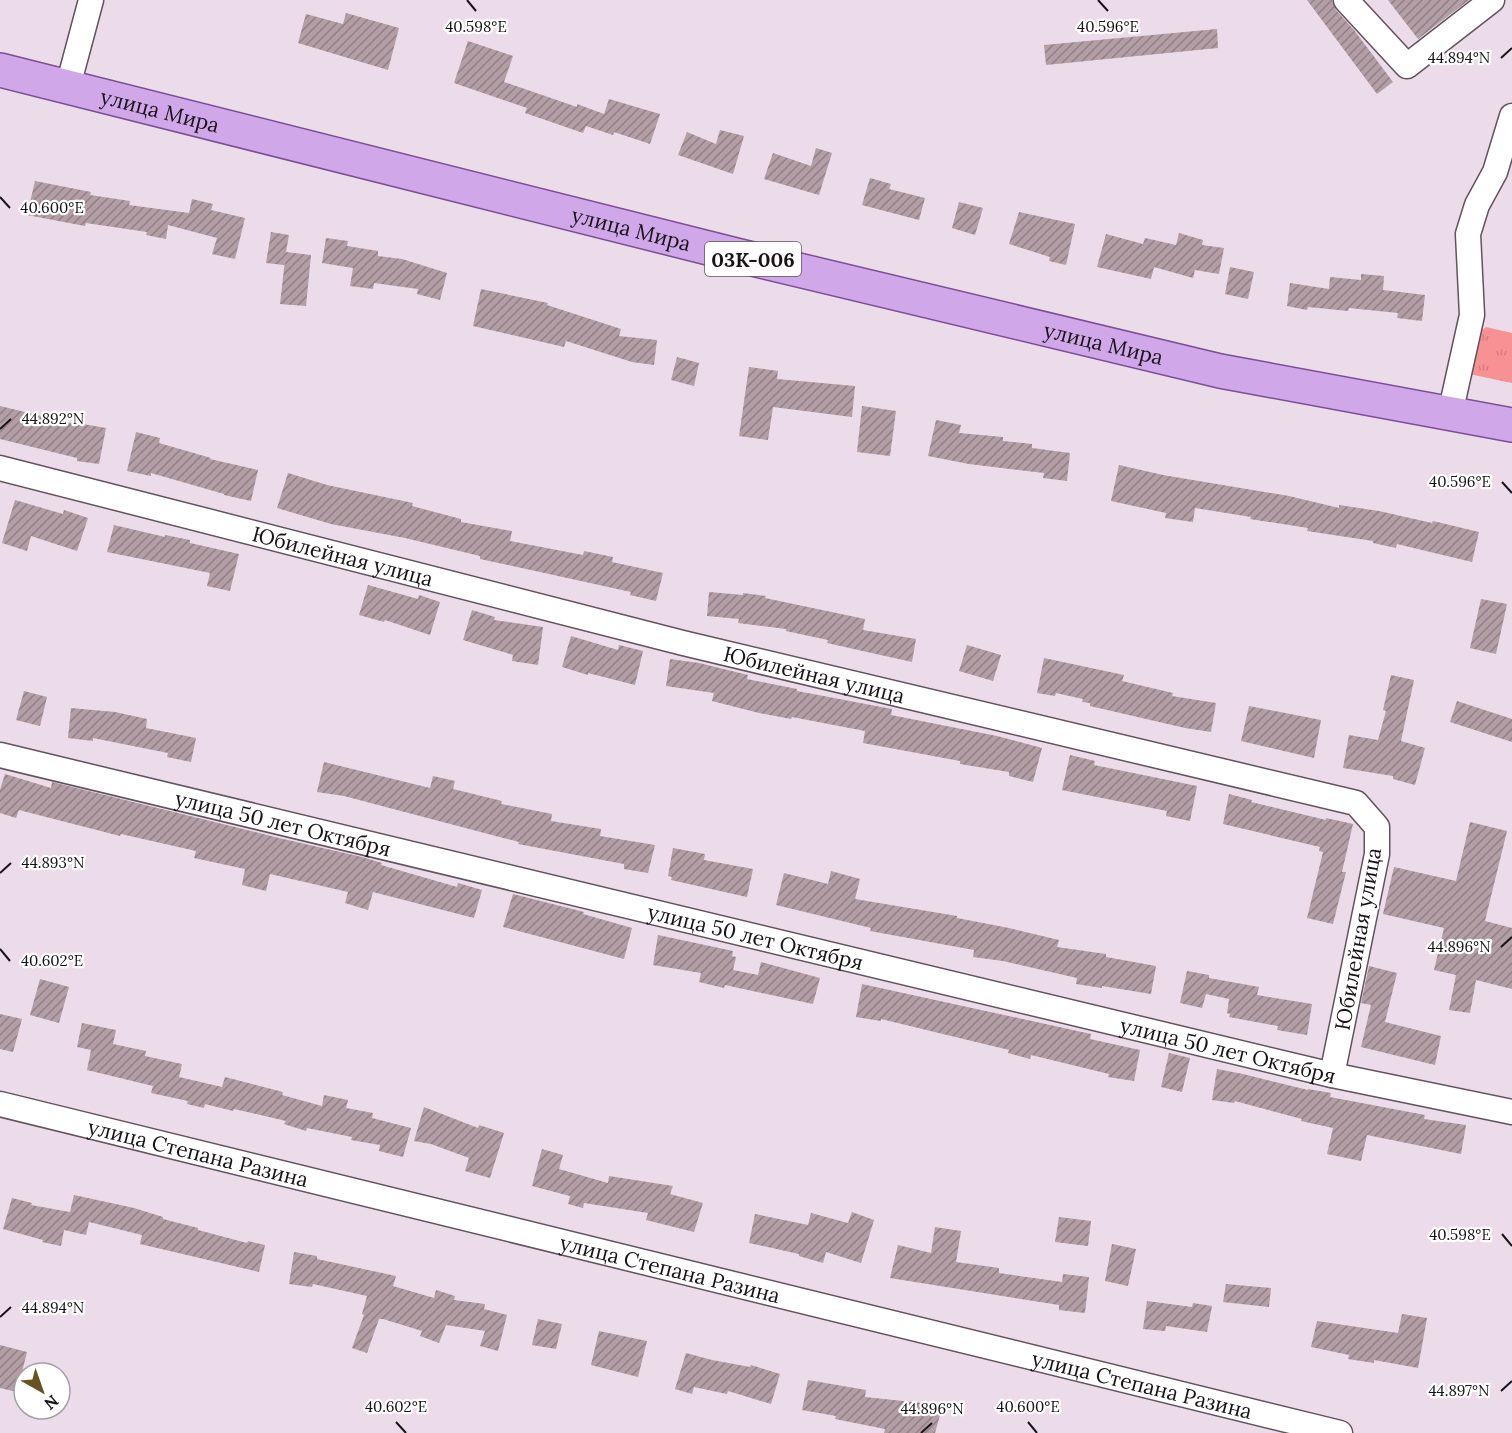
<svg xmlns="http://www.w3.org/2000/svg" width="1512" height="1433" font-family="Lora,serif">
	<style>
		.grass { fill: url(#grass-tufts) }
		.building { fill: url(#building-hatch) }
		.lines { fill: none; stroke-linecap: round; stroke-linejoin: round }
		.minor-casing { stroke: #62535e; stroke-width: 27 }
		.primary-casing { stroke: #7b4e96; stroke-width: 36 }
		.minor { stroke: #fff; stroke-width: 24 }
		.primary { stroke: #d0a7e9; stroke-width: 33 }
		.ticks { fill: none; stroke: #181317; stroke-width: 2 }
		.labels { text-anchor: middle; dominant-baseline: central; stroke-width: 4.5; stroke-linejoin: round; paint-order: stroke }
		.shield { fill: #fff; stroke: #5d5a5d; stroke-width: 1.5 }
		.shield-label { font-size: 20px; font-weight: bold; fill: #181317 }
		.street-label { font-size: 21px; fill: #181317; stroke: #fff }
		.ticks-label { font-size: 15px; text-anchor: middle; fill: #181317; stroke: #fff; stroke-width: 4.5; stroke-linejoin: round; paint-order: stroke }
	</style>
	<defs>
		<pattern id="grass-tufts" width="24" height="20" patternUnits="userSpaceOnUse" patternTransform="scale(1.5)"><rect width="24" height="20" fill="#f89193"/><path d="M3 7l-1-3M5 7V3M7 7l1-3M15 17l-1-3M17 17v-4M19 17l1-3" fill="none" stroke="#d47c7e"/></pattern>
		<pattern id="building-hatch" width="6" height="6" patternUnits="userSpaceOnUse" patternTransform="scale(1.5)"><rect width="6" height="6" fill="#b39ea5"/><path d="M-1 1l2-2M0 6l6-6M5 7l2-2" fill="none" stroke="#918085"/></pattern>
	</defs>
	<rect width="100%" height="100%" fill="#ecdbe8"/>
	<path class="grass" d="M1486,327L1512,333V383L1469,374L1475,336Z"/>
	<path class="building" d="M1307,0H1332L1336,10L1354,30L1393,82L1377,94Z
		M1388,0H1469L1418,39Z
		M346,13L399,28L388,70L298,43L306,14L343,24Z
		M1217,29L1218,48L1046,65L1044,45Z
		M468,41L513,56L504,82L577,107V104L604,114L609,99L660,114L650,144L614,132L613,135L586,126L583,133L525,113L527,108L454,83Z
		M720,130L744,136L733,174L678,155L687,132L716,144Z
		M816,148L832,153L819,195L764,179L773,153L811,166Z
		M870,178L891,184L889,189L925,198L919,220L862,205Z
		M35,181L91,192L90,195L130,201L129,205L189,213L192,199L213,204L211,210L245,218L235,259L212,254L217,238L168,225L166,239L146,235L147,232L86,223L85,226L27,215Z
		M959,202L983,208L975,235L952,228Z
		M1019,212L1075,224L1066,265L1049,261L1050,257L1009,244Z
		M271,232L289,235L286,252L311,255L306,306L280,304L285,260L284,265L266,263Z
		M1179,233L1203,240L1202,245L1224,248L1219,274L1195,270L1193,278L1154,267L1151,279L1097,267L1106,234L1143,244L1145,238L1176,245Z
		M326,238L348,241L347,246L378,251V256L402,259L447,273L440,300L417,294L418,289L374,283L373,289L350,286L353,268L322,263Z
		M1230,267L1254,272L1248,299L1225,294Z
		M1361,274L1384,276L1383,290L1425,295L1422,321L1397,318L1398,313L1349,308L1348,311L1308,307L1307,310L1287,306L1290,283L1329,289L1330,277L1361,280Z
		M481,289L548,303L547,305L621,329L619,336L657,340L654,365L632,362L566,341L564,347L473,326Z
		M677,357L699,363L694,386L671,380Z
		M749,367L778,371L777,379L855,386L852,417L773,407L768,440L739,436Z
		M0,406L83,426V424L106,428L99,464L77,461V458L0,439Z
		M862,406L896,411L890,456L857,452Z
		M936,420L961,425L959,433L1003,437V441L1032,444V448L1070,453L1067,481L1043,478L1044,473L969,464L928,456Z
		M136,432L160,438L159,443L211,458L210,459L258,470L251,501L224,495V494L151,473V476L127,471Z
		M1119,465L1163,475L1289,496L1339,508V505L1379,511L1432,523L1433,521L1479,532L1472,562L1397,544L1396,548L1373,543V541L1307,531L1308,528L1250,519L1251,517L1195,508L1193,522L1165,518L1166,513L1111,501Z
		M288,473L327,485L413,503L412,506L461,519V522L512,531L510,541L583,555L584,551L613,557L612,562L663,573L656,601L630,595L631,592L480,559V556L405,538L331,524L277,508Z
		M15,500L63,514L64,510L88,518L77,551L31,536L27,551L2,543Z
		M114,525L165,537V535L190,540V543L239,554L230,591L207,586L210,573L107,552Z
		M368,585L418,599L419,595L440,602L430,635L385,620L384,622L359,615Z
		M709,592L743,595V593L766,596L765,598L865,619L863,630L916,639L912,662L827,643L828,640L786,631V629L738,623L739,619L707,616Z
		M1481,599L1507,604L1496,654L1470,648Z
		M472,610L495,617L494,620L543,627L538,665L512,661L513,655L463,640Z
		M571,636L618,650L619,645L643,651L635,685L588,673V675L562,667Z
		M967,645L1001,655L993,681L959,671Z
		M1044,658L1124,675L1122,681L1173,693L1172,696L1216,703L1211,732L1185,728L1090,706V703L1082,702L1083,699L1056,693L1055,696L1037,693Z
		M670,659L699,663L748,675L747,679L797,689V691L892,709L891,715L997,736L1042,748L1033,782L1009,776V772L960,764V761L863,743L865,731L792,717L791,719L759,713L712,701L714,693L666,686Z
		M1391,675L1414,680L1401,741L1425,748L1415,785L1393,779V776L1343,768L1349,735L1378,740L1386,711L1383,710Z
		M24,691L47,697L40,726L16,720Z
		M1457,701L1512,719V742L1450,722Z
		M1249,706L1321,720L1314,758L1241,741Z
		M71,708L115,712L147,719L146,728L196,738L191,762L167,757L168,753L93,738V741L68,738Z
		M1070,755L1095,761L1094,765L1197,786L1190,821L1166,816L1167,811L1062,790Z
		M324,762L430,788L433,776L455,781L453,789L502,801L501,804L552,814L551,821L601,829L600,836L655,845L648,873L624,869V864L518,844L519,842L344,796L317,792Z
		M5,774L51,788L52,782L279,838L362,857L382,863L381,865L457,887L458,883L482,890L474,918L373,892L368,910L345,903L348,892L270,874L266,891L242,885L245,869L194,858L196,851L121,834L120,836L19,810L16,818L0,813V790Z
		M1229,794L1252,800L1251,802L1326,820V818L1353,824L1342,872H1346L1333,924L1307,918L1323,852L1319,851L1320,847L1223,824Z
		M1470,822L1507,831L1485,921L1512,928V989L1476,980L1470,1013L1449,1010L1456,975L1434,970L1444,928L1383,914L1394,867L1456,881Z
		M673,848L705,854L704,860L753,869L747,897L671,880L672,877L668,876Z
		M831,871L860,879L855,899L957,916V918L1009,928L1059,940L1057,947L1106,954V957L1156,966L1151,994L1102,986V988L1076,984L1077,978L1003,961L973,957L974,950L870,931L871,928L776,905L784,873L828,884Z
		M513,894L584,912L583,914L632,928L624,959L503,927Z
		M658,935L733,951L732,956L736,957L733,970L758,975L761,962L820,978L813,1004L725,985L724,988L699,982L701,973L653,965Z
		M1369,966L1397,973L1385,1022L1441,1036L1435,1065L1361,1047L1371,1005L1361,1003Z
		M1187,971L1209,975V978L1259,987L1257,995L1312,1004L1307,1035L1277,1030L1278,1026L1229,1017L1230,1014L1227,1013L1229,999L1206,994L1202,1008L1180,1003Z
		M40,979L69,987L59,1023L30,1015Z
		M862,984L1091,1034L1090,1039L1140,1050L1134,1081L1108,1077L1109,1074L1031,1055L1030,1059L1008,1053L1009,1050L881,1019V1021L856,1017Z
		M0,1014L22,1019L13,1052L0,1049Z
		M82,1023L116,1030L113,1044L146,1051L145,1056L182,1064L179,1077L222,1087L225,1077L283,1092L282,1095L322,1106L324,1095L348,1100L346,1108L373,1113L372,1118L411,1128L403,1157L379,1151L380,1145L351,1140L352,1137L307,1128L306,1131L284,1124L286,1121L234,1109L233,1111L205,1104L204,1108L187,1104L188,1101L151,1093L153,1086L87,1070L91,1050L77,1047Z
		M1169,1053L1190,1058L1182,1092L1161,1087Z
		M1217,1069L1243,1074L1308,1090V1089L1331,1093L1330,1097L1425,1115L1424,1119L1466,1125L1461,1154L1367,1135L1361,1161L1327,1154L1333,1128L1301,1121L1302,1119L1235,1101L1234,1103L1212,1100Z
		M424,1107L478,1128L479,1125L504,1133L490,1178L465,1171L469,1158L431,1144L414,1141Z
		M542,1149L563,1155L559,1169L608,1183L609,1176L673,1186L670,1194L703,1203L694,1232L646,1220L648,1213L584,1203L583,1208L568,1204L570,1196L532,1186Z
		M74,1195L134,1208L163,1217V1219L198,1228V1230L247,1243L248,1241L265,1245L259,1272L140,1244L142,1235L89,1222L86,1235L64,1230L61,1246L42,1242L43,1240L3,1229L12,1198L32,1203L31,1205L70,1212Z
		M852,1212L874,1220L861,1263L826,1252L823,1263L799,1256V1254L749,1243L755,1214L808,1225L811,1213L848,1223Z
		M1059,1217L1091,1221L1088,1246L1055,1242Z
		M935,1227L961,1231L956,1262L999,1268V1273L1062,1282L1063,1274L1089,1277L1085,1313L1059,1310V1305L890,1278L898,1245L931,1253Z
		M1112,1244L1136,1249L1128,1286L1105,1281Z
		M294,1252L317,1256V1259L396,1276L393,1286L434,1298L436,1290L455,1296L454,1300L485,1304L484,1309L507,1315L498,1351L480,1346L485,1331L446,1325L439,1343L420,1336L422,1331L383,1319H379L367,1353L352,1348L364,1315L362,1314L367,1296L313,1284L312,1287L289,1284Z
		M1226,1284L1271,1288L1269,1307L1223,1302Z
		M1147,1301L1192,1307L1193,1303L1212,1306L1207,1332L1166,1326L1165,1331L1143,1329Z
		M1402,1314L1427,1318L1418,1368L1374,1360V1363L1348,1359L1349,1355L1311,1347L1317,1321L1398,1333Z
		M538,1319L562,1324L556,1349L532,1345Z
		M599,1331L647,1341L638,1377L591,1365Z
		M0,1345L27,1352L17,1392L0,1388Z
		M686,1353L712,1360L750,1367L751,1365L780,1374L771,1404L728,1391L727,1394L694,1387L692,1394L675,1389Z
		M808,1380L866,1390L865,1397L922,1403L942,1408L935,1433H884L885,1429L835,1419L836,1416L802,1410Z"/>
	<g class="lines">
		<defs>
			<g id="minor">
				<path d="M1346,0L1407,66L1492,0"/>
				<path d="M68,86L91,0"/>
				<path d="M1450,414L1472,315L1468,234L1477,205L1495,172L1512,116"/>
				<path id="s1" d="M0,468L683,643L1356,803L1377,827V854L1332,1075"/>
				<path id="s2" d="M0,755L1332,1075L1512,1112"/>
				<path id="s3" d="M0,1104L1340,1433"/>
			</g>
			<g id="primary">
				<path id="s4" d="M0,70L736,255L1220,371L1512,425"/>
			</g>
		</defs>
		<use href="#minor" class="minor-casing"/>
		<use href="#primary" class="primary-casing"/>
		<use href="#minor" class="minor"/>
		<use href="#primary" class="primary"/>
	</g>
	<path class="ticks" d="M467,0L476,11M1098,0L1108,11M1501,58L1512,48M0,197L10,208M0,429L11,419M1502,482L1512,493M0,873L11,863M1501,947L1512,937M0,949L10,961M1502,1234L1512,1246M0,1317L11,1307M1501,1391L1512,1381M396,1422L406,1433M1028,1422L1037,1433M921,1433L932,1423"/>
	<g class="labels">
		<rect class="shield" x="705" y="242" width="96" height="34" rx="4.5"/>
		<g class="shield-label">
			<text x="753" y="259">03К-006</text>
		</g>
		<g class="street-label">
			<text stroke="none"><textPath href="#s4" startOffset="165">улица Мира</textPath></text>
			<text stroke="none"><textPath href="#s4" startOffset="651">улица Мира</textPath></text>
			<text stroke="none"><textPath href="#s4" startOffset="1137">улица Мира</textPath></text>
			<text stroke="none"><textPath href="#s1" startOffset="354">Юбилейная улица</textPath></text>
			<text stroke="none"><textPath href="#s1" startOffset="840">Юбилейная улица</textPath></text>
			<text stroke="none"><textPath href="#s2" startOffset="291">улица 50 лет Октября</textPath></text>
			<text stroke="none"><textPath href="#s2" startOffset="777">улица 50 лет Октября</textPath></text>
			<text transform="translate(1358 939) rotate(-80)">Юбилейная улица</text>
			<text stroke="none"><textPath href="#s2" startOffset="1263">улица 50 лет Октября</textPath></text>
			<text stroke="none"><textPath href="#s3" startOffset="204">улица Степана Разина</textPath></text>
			<text stroke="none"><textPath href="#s3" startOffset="690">улица Степана Разина</textPath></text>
			<text stroke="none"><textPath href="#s3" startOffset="1176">улица Степана Разина</textPath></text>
		</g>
	</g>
	<g class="ticks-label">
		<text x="476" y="32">40.598°E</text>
		<text x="1108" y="32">40.596°E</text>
		<text x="1459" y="63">44.894°N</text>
		<text x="52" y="213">40.600°E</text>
		<text x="53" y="424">44.892°N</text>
		<text x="1460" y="487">40.596°E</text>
		<text x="53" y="868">44.893°N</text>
		<text x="1459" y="952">44.896°N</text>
		<text x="52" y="966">40.602°E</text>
		<text x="1460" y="1240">40.598°E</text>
		<text x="53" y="1313">44.894°N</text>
		<text x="1459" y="1396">44.897°N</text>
		<text x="396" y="1412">40.602°E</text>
		<text x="1028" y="1412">40.600°E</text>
		<text x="932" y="1414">44.896°N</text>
	</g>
	<g transform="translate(42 1391) rotate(140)"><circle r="28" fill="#ffffff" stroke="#a3a1a2" stroke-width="1.5"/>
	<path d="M0-4.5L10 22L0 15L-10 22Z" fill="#675322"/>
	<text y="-9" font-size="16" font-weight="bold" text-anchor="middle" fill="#181317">N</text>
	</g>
</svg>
